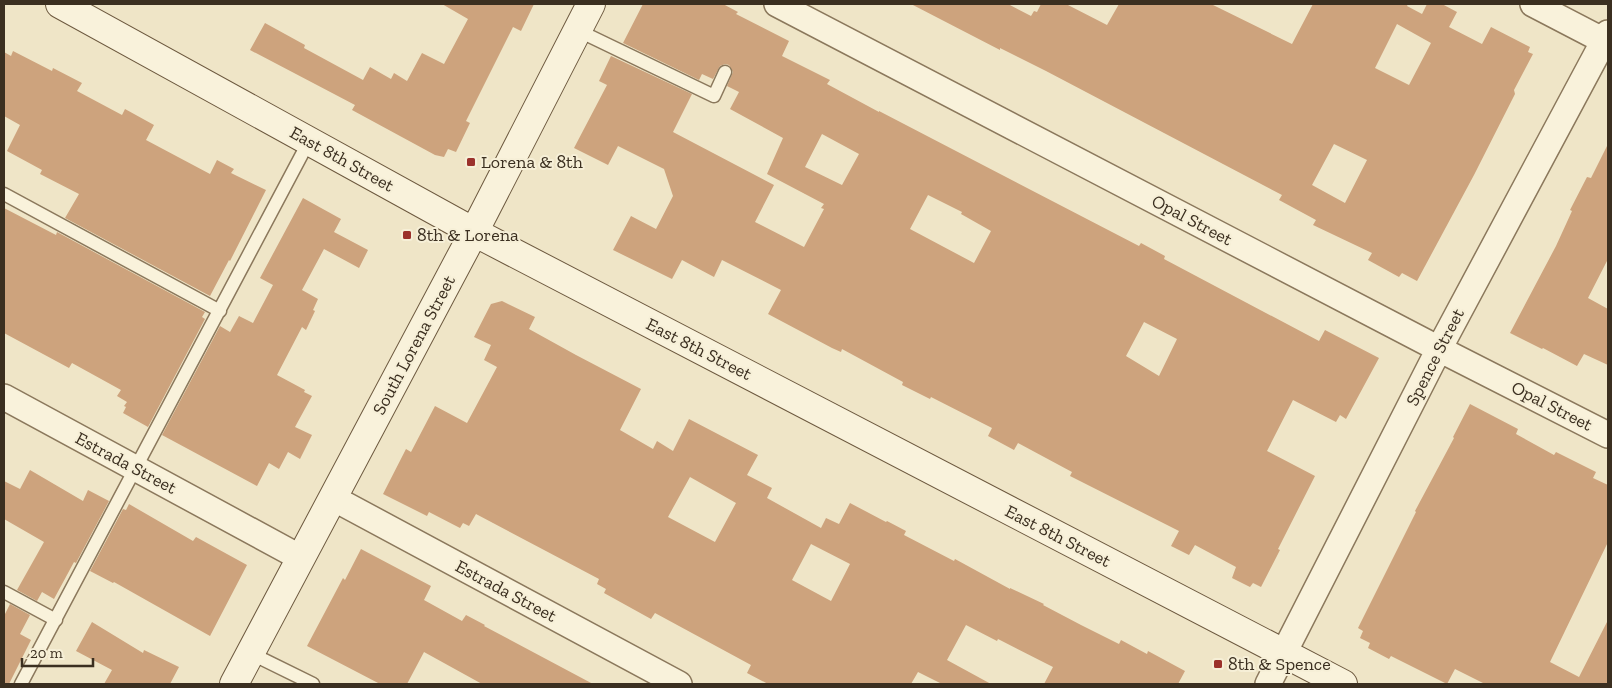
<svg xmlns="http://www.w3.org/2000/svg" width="1612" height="688" font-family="'Zilla Slab',serif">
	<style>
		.building { fill: #cda37d; fill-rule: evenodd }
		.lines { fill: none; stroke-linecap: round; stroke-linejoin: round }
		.lane-casing { stroke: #8b785c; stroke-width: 15 }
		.street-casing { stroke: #8b785c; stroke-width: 28 }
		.secondary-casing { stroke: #6d593f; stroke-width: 30 }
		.lane { stroke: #f9f2db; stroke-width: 12 }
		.street { stroke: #f9f2db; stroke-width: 25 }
		.secondary { stroke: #f9f2db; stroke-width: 28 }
		.poi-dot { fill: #9b312b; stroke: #f6efd7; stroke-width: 2 }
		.labels { text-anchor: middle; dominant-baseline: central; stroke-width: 4; stroke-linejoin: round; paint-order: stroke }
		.street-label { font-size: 18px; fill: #3b2f20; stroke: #f6efd7 }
		.poi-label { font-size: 18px; fill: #3b2f20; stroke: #f6efd7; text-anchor: start }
	</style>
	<rect width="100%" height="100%" fill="#efe5c7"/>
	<path class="building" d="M442,4H534L521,31L513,27L466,121L470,123L456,152L448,149L444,157L435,155L352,110L355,105L250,50L265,23L305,45L304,48L363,80L370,67L391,79L394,73L407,81L422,53L444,64L468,19Z
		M643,4H723L738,12L736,14L789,41L782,56L830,80L827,84L879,112V111L1139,246L1141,243L1165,256L1164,259L1319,341L1325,330L1379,358L1346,419L1340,415L1336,422L1293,400L1267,451L1315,476L1278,549L1280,550L1261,587L1253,583L1250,587L1232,578L1236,567L1195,545L1189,555L1171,546L1179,531L1070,476L1072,472L1018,443L1014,450L988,436L992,428L931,397L930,399L902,385L903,382L842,349L841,352L832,348L768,314L781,290L722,260L714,277L682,260L672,279L613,250L631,216L656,229L673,196L664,169L618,146L608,165L574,148L607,85L599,81L611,56L692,94L673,132L774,185L755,222L804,247L824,209L821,208L824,204L767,174L783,138L730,109L739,92L727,86L733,72L729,65L725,64L720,66L713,79L702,74L699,80L623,43ZM822,134L859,154L842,185L805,167ZM928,195L962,212L961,214L991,231L974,263L910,229ZM1144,322L1177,339L1159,376L1126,356Z
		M911,4H1008L1031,16L1034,11L1037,12L1041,4H1066L1107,25L1119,4H1211L1292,44L1313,4H1408L1407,6L1422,14L1427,4H1442L1457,12L1449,27L1482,44L1491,27L1530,47L1528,52L1533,54L1514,90L1515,94L1474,175L1417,281L1402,273L1399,277L1368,260L1372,253L1313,225L1316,220L1279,200L1282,195L1046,71L1000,48V50ZM1397,24L1431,43L1409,85L1375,68ZM1334,144L1367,160L1345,203L1312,185Z
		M13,51L52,71L53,68L82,83L77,91L122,115L125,109L154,125L146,140L210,174L217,160L234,169L231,173L266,190L230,261L229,260L210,296L65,218L79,194L40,174L42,170L7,151L20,125L4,116V52L11,56Z
		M1608,144V259L1588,298L1608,309V365L1584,354L1577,366L1543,348L1542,349L1510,333L1556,246L1572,211L1570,210L1587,177L1591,178Z
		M303,198L341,219L334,232L368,250L359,268L324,249L302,290L318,299L313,310L315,311L306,330L302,327L277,375L305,390L304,392L312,396L295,427L312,435L300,459L288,452L279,469L269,463L257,486L162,435L220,326L230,332L239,316L253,323L273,285L260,278Z
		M4,208L56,235L57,232L205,312L202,317L205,319L148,427L123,413L126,407L124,406L127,402L117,396L121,390L72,363L69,368L4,333Z
		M502,301L535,317L529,329L576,355L641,389L620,430L653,449L657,441L673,451L689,419L758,455L747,475L772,488L767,498L821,528L826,518L839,524L850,503L886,522L887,521L906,531L904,535L954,561L955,559L1010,589V588L1044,604L1043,605L1081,625L1119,644L1121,640L1147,654L1148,651L1185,671L1178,684H1044L1053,667L998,639L997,641L966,625L947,660L991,684H942L918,672L911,684H768L747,673L751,665L655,613L651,619L604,593L606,589L597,584L599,579L476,514L469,526L463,523L460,528L429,512L427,516L383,494L406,449L411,452L435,406L467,423L497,367L484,360L491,345L474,337L491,304ZM690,477L736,503L715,542L668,517ZM811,544L850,564L831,601L792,580Z
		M1470,404L1518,429L1516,434L1554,455L1556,452L1596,472L1593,478L1608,485V542L1550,662L1579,677L1608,620V684H1485L1455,669L1447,684L1391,656L1389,659L1368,648L1370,643L1360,638L1363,631L1358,628L1416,512L1415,511L1454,438L1453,437Z
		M30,470L83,501L88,490L109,501L76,563L74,562L54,599L42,592L37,601L17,590L44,542L4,519V481L20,489Z
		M129,504L193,541L196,537L247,565L210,636L114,582L113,583L90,571L123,509L126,510Z
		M361,549L431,586L424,600L462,621L466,615L485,625L484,626L593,684H482L424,652L407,684H380L307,646L343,578L345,580Z
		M10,604L30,615L20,634L31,640L9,684H4V616Z
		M92,622L143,653L144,650L179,667L170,684H104L112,670L76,651Z"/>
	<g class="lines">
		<defs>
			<path id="lane" d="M577,30L714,96L725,72
				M4,194L220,311
				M4,592L56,620
				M250,653L313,684
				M21,684L309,141"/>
			<path id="street" d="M777,4L1439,349L1608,435
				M1533,4L1608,43
				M4,397L301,558
				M333,498L679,684
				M1268,684L1439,349L1608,33"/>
			<path id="secondary" d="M60,4L474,232L1343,684
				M234,684L474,232L591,4"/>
		</defs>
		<use href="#lane" class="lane-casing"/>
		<use href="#street" class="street-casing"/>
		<use href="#secondary" class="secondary-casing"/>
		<use href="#lane" class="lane"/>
		<use href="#street" class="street"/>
		<use href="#secondary" class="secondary"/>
	</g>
	<g class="poi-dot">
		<rect x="466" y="157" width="10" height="10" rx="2.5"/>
		<rect x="402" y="230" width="10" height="10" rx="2.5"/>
		<rect x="1213" y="659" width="10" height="10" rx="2.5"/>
	</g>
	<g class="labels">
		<g class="street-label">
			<text transform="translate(342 159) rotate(29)">East 8th Street</text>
			<text transform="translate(1192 220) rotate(28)">Opal Street</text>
			<text transform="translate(414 345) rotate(-62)">South Lorena Street</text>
			<text transform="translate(699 349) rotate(27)">East 8th Street</text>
			<text transform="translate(1435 357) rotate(-63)">Spence Street</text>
			<text transform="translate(1552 406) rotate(27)">Opal Street</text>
			<text transform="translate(126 463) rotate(28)">Estrada Street</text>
			<text transform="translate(1058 536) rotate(27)">East 8th Street</text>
			<text transform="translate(506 591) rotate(28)">Estrada Street</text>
		</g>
		<g class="poi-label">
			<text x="481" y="162">Lorena &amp; 8th</text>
			<text x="417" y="235">8th &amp; Lorena</text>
			<text x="1228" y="664">8th &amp; Spence</text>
		</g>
	</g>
	<rect width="1612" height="688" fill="none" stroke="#3b2f20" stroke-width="10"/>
	<path d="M22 658v8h71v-8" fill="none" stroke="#3b2f20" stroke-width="2.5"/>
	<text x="30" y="658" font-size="15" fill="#3b2f20" stroke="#f6efd7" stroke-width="4" paint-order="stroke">20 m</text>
</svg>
